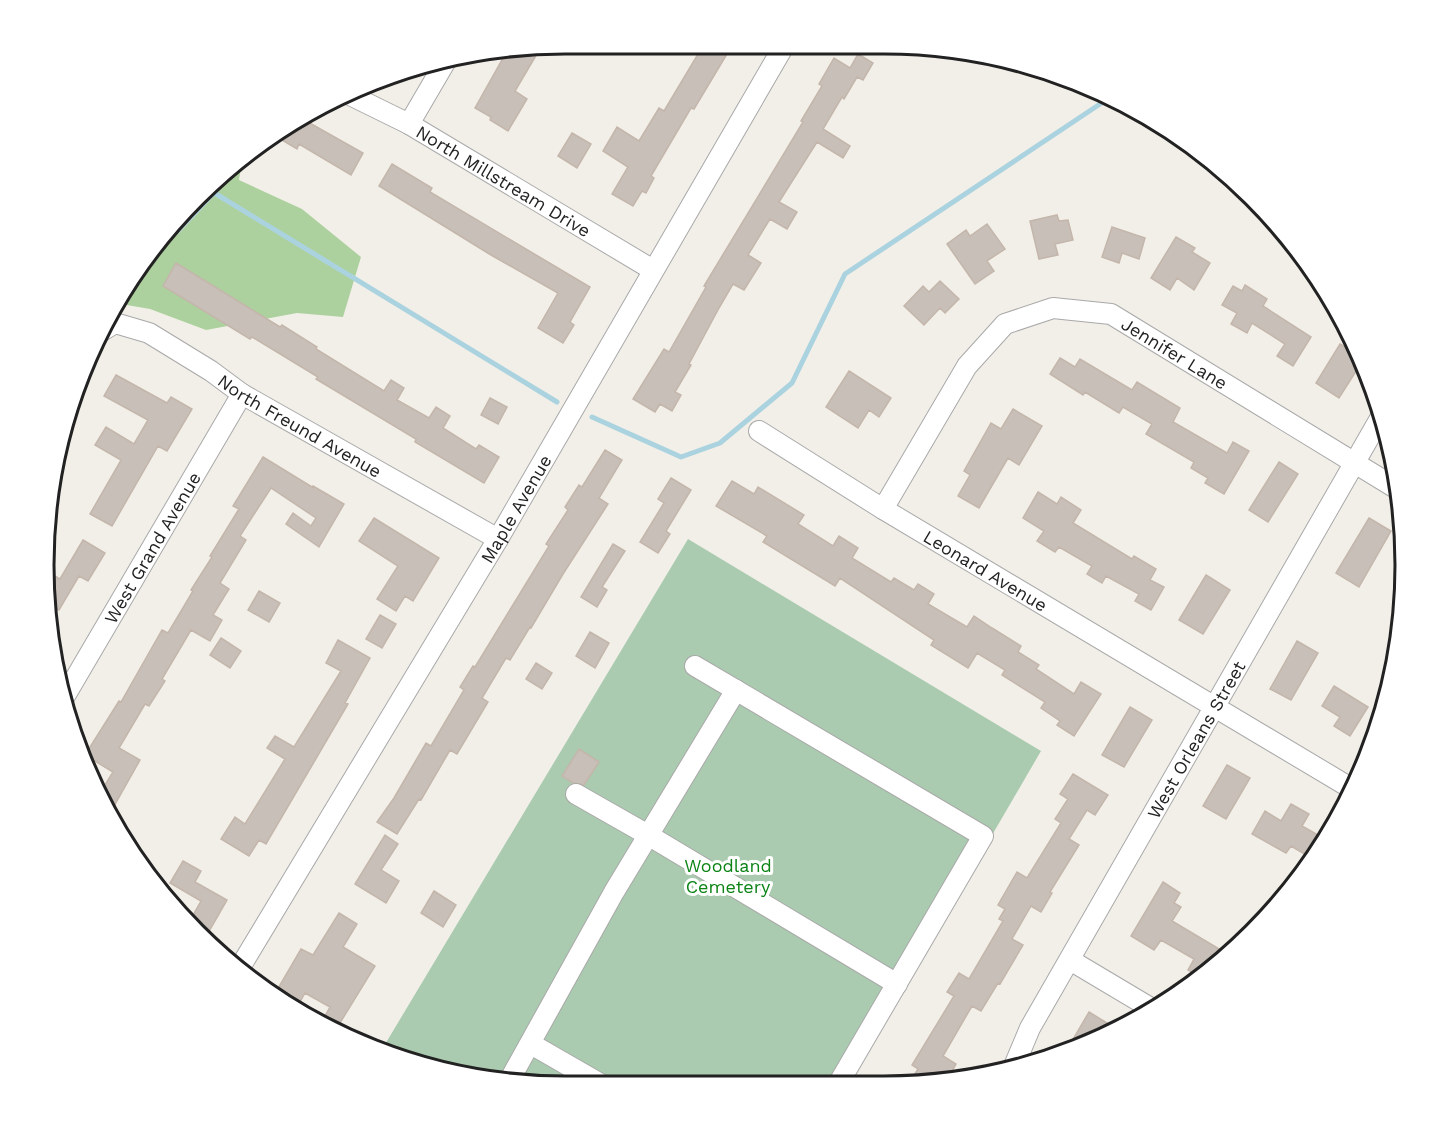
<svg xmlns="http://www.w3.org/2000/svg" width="1449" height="1130" font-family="'Work Sans',sans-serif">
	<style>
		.forest { fill: #add19e }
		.cemetery { fill: #aacbaf }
		.water { fill: #aad3df }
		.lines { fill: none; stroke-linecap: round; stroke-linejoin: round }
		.stream { stroke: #aad3df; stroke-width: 5 }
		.building { fill: #c7bfb8; stroke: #c4b6ab; stroke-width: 1.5 }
		.street-casing { stroke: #a9a9a9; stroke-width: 22 }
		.street { stroke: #fff; stroke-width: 20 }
		.labels { text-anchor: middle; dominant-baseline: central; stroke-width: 6; stroke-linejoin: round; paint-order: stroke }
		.street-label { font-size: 18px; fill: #222; stroke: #fff }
		.park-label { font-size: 18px; fill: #0c8416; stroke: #fff }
		.rim { fill: none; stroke: #222; stroke-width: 3 }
	</style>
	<rect width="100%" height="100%" fill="#f2efe9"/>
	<path class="forest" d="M242,161L239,180L302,209L361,257L343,317L297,313L206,330L150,309L115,303L167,234L179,233L216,194V181Z"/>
	<path class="cemetery" d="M688,539L1041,751L846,1086H565L464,1077L381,1051Z"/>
	<path class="water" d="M216,181V194L179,233L167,234L196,196Z"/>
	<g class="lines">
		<path class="stream" d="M202,192L216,194L557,402
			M592,417L681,457L720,443L792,383L845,274L1106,100"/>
	</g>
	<path class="building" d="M704,44H733L694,109L691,108L651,176L654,178L646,193L642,191L633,206L612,194L628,167L603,151L617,127L639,141L659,108L664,111Z
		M541,47L515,91L527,99L508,131L490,120L491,117L475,108L507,51Z
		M858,54L873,63L863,80L857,77L844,99L842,97L823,129L850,146L843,158L817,142L779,202L797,212L787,229L770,219L748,255L761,263L744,290L733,284L719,308L689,364L691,365L675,392L681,395L672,411L660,404L655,412L633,399L664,349L669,352L706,287L704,286L803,122L801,121L822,86L819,84L834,58L850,68Z
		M299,117L363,153L351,175L299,144L297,149L275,136Z
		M572,133L591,144L577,168L558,156Z
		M392,164L432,188L430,192L590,287L570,322L574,325L563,343L538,328L558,293L491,255L379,186Z
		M1057,215L1059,221L1068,220L1073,240L1055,244L1058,255L1039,259L1030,221Z
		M987,224L1005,249L987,261L994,271L975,284L947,244L966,230L970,236Z
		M1112,227L1145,238L1139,259L1122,253L1119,263L1102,257Z
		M1176,237L1195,248L1192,252L1210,263L1194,290L1177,278L1170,290L1151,278Z
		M176,263L280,327L282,325L317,347L316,349L384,391L391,380L404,388L397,400L429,418L436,407L450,416L443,428L476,449L479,445L499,457L484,483L415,442L416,439L316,379L318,377L252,337L250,339L163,286Z
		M940,281L959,299L945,313L940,308L924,325L904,306L923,286L929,292Z
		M1245,285L1267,299L1263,306L1311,337L1293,366L1277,356L1285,344L1252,323L1247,333L1231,324L1237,313L1222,305L1233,286L1242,291Z
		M1340,344L1359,355L1362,362L1339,398L1316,383Z
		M1060,358L1075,367L1080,359L1132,390L1137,382L1180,408L1173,422L1227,453L1233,442L1249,451L1224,494L1205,483L1208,478L1191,468L1194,462L1146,434L1152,424L1123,407L1119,413L1085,392L1083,395L1050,374Z
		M849,371L891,398L879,417L869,410L858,428L826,407Z
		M116,375L167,403L171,397L192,409L167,451L158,446L112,526L90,514L121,460L95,445L106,427L134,444L148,420L104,396Z
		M490,398L507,407L498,424L481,415Z
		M1013,409L1042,426L1019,465L1008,458L979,508L958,496L970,475L964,471L991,423L1001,429Z
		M605,450L622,460L599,498L608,504L563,574L531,628L530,627L510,660L506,658L482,698L488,702L457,754L450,750L421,800L419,799L397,834L377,822L394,798L426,743L431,746L464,690L460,687L473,666L475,667L549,546L546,544L568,510L565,507L579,485L582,487Z
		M263,457L312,487L313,486L344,504L319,547L286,524L293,513L311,526L316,518L271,488L240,536L246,540L220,583L229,589L213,615L222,620L210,641L191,630L162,679L165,681L149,706L145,704L119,748L140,760L109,815L100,793L113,772L85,755L119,701L121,702L162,630L168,633L193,591L191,590L212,557L210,556L239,509L233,506Z
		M1279,462L1298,474L1268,522L1249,510Z
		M671,478L691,490L666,531L670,534L658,553L640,542L664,503L658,499Z
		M732,481L754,494L758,487L804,515L798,524L833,546L839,536L858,548L852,558L891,582L894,578L914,590L918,584L934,594L928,604L967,627L974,616L992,628L1021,646L1018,652L1039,665L1036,669L1074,694L1081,682L1101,694L1074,736L1057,725L1060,721L1041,708L1045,702L1002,675L1005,670L977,653L968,668L931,645L934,640L840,578L835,586L763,542L767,536L716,506Z
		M1038,492L1057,504L1061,497L1081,510L1073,523L1132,559L1134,556L1156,569L1150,580L1164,587L1151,610L1135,601L1139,594L1106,576L1102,583L1087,574L1092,566L1059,547L1055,552L1037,541L1044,531L1023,518Z
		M374,518L439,558L413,601L405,596L396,611L377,599L398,566L359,541Z
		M1369,518L1391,531L1359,587L1336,573Z
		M83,540L105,553L88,581L79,576L59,610L49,604L46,586L53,575L60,579Z
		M613,544L625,551L602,587L607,590L597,607L581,597Z
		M1206,575L1230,590L1203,634L1179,620Z
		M259,591L280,603L269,622L248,610Z
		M380,615L396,624L382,648L366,639Z
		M590,632L609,643L595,668L576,656Z
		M221,638L241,651L230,668L210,655Z
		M338,640L370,658L345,703L348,704L266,844L259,840L249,856L221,839L235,817L245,824L285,759L267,748L275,736L294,747L341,671L326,663Z
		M1297,641L1318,653L1291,700L1270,689Z
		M536,663L552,673L542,689L526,679Z
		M1334,686L1368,707L1350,736L1334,726L1340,717L1322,706Z
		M1130,707L1152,720L1124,767L1102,755Z
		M579,749L599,762L584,785L573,783L562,776Z
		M1227,765L1250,778L1226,819L1203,806Z
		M1073,774L1108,795L1095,815L1087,810L1069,839L1079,845L1050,892L1052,893L1041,912L1031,906L1012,939L1023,945L1000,984L998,983L981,1011L972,1006L943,1056L956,1064L947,1080L908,1085L918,1069L912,1065L954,996L947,992L959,973L969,979L1003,921L999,919L1005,909L998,905L1017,872L1027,878L1061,823L1055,819L1068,799L1060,794Z
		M1291,804L1309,814L1302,826L1325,839L1313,859L1291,846L1286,853L1252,834L1265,811L1281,821Z
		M385,835L398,844L381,870L399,881L386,903L355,884Z
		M183,861L201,871L195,882L227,900L204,940L188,924L201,901L170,883Z
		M1163,882L1180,893L1174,903L1181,907L1172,921L1221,950L1209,971L1200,977L1188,970L1194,959L1161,940L1154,950L1131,936Z
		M434,891L456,905L443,927L421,913Z
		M339,913L357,924L343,947L375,966L335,1031L321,1023L330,1007L305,993L296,1009L273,997L301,949L313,955Z
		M1089,1012L1112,1026L1107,1034L1065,1053Z"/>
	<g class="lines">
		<defs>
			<g id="street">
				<path id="s1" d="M350,95L409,124L653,270"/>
				<path d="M409,124L447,59"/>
				<path id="s2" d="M102,331L115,323L149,333L211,371L242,394L498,539"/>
				<path id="s3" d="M759,431L883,509L1354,790"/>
				<path id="s4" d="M883,509L967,366L1005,324L1053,308L1111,314L1399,490"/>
				<path d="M695,666L983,836L837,1086"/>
				<path id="s5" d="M62,701L242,394"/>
				<path d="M576,794L648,835L897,984"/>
				<path d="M1070,960L1154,1010"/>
				<path id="s6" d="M239,969L498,539L785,44"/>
				<path d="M531,1044L604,1086"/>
				<path id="s7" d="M1014,1066L1030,1028L1382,415"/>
				<path d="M509,1081L614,892L736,690"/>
			</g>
		</defs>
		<use href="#street" class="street-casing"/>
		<use href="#street" class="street"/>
	</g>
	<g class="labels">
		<g class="street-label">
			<text stroke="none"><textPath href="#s1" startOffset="176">North Millstream Drive</textPath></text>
			<text stroke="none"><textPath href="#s4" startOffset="406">Jennifer Lane</textPath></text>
			<text stroke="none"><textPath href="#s2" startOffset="228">North Freund Avenue</textPath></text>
			<text stroke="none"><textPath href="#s6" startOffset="537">Maple Avenue</textPath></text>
			<text stroke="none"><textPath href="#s5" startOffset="178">West Grand Avenue</textPath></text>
			<text stroke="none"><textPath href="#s3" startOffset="266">Leonard Avenue</textPath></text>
			<text stroke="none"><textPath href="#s7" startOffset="374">West Orleans Street</textPath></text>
		</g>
		<g class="park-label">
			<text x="728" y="865">Woodland<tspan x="728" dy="21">Cemetery</tspan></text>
		</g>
	</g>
	<path d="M0 0H1449V1130H0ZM565 54H884A511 511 0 0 1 1395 565V565A511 511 0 0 1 884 1076H565A511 511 0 0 1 54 565V565A511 511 0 0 1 565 54Z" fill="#fff" fill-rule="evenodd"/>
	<path class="rim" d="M565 54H884A511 511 0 0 1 1395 565V565A511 511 0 0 1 884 1076H565A511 511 0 0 1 54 565V565A511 511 0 0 1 565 54Z"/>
</svg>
